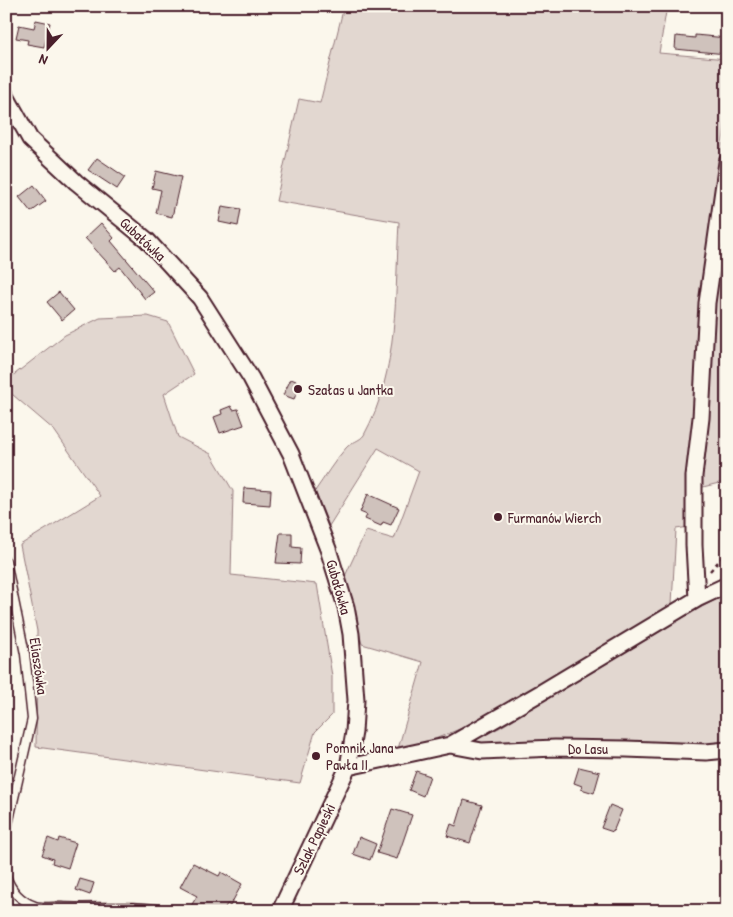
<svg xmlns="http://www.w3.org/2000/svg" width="733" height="917" font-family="'Patrick Hand',sans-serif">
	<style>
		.green { fill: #e2d7d0; stroke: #967b7e }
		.building { fill: #cfc2bc; stroke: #4a1f2b }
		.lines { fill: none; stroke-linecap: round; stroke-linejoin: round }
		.service-casing { stroke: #4a1f2b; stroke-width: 11 }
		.minor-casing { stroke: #4a1f2b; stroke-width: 19 }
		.path { stroke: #4a1f2b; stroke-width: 2.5; stroke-dasharray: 4 4; stroke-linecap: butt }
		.service { stroke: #fbf7ec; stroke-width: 8 }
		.minor { stroke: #fbf7ec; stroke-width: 15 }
		.poi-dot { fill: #4a1f2b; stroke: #fbf7ec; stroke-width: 2 }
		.labels { text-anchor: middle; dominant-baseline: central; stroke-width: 4; stroke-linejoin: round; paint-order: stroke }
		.street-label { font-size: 15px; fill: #4a1f2b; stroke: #fbf7ec }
		.poi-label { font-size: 15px; fill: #4a1f2b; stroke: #fbf7ec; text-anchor: start }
	</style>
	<rect width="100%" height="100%" fill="#fbf7ec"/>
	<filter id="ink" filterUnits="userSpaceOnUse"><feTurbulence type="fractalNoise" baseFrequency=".02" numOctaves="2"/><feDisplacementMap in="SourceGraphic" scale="10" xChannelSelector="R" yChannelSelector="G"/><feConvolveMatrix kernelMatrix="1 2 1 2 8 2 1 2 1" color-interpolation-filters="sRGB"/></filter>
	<g filter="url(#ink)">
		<path class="green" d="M344,6H667L659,53L727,59V111L704,281L689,527L676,529L672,604L549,681L467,726L425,743L398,749L423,662L362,644L345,576L366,531L394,539L419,471L378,448L329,526L315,491C325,477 334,461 346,448C351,442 360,441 364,435C399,372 395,292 399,222L276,201L299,99L320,103Z
			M727,279V481L695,489L716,280Z
			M148,316L168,322L194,374L164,394L178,437L211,454L233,491L231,575L317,584L332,676V715L315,732L300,783L36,747L37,631L20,545L100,496L54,430L6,389V381L65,335L100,318Z
			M727,594V746L473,744L474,740L499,728L696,610Z"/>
		<path class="building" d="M36,20L50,23L44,47L27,44L28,40L16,38L19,25L34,28Z
			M695,35L727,38L726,54L675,49L676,36L695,38Z
			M97,158L125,177L117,189L88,170Z
			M156,171L181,177L172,217L156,213L161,190L152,188Z
			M34,185L46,201L31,212L19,197Z
			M222,206L241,209L238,226L219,222Z
			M101,223L114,238L111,241L154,292L145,299L120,267L115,271L85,238Z
			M59,292L74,310L62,320L47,302Z
			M291,379L301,383L294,399L283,395Z
			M231,406L233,410L238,409L244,425L220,433L214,417L222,414L221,410Z
			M244,488L271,490L270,505L243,503Z
			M368,494L399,508L391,525L383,522L381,526L365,519L367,515L360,512Z
			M280,533H292V547L301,548L300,564L276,563Z
			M579,767L600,772L594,793L581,789L582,786L574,783Z
			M416,771L430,776L423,796L409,790Z
			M464,800L482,805L470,843L447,836L451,824L456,826Z
			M610,805L622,810L613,832L601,828Z
			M392,809L412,815L397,859L377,853Z
			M359,837L376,844L370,860L353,854Z
			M48,838L58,842L59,838L76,843L68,868L52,863L53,859L42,855Z
			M193,863L219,876L221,872L242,884L230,906L227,904L223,911H200L191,906L197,896L180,887Z
			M80,879L94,883L90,895L76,890Z"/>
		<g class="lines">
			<defs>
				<path id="service" d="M6,561L25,654L32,719L6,833
					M6,876C11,890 21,901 35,906C42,908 53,907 61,907C96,909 131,904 165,911"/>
				<path id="minor" d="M6,96L30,139L76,182L147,240L200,298L251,378L291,454L328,549L346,607L351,634L356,700L354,732L348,767L280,911
					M697,599L694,545V476L701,418L707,303L727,162
					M450,745L482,751L555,748L626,749L706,752L727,750
					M348,767L450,745L542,692L697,599L727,585"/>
			</defs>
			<use href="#service" class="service-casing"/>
			<use href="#minor" class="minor-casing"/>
			<path class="path" d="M710,571L727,552"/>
			<use href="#service" class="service"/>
			<use href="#minor" class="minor"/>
		</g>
	</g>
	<g class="poi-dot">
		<circle cx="298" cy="389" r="5"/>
		<circle cx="498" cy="517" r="5"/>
		<circle cx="316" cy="756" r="5"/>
	</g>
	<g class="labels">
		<g class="street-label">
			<text transform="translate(143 239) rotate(43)">Gubałówka</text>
			<text transform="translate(339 587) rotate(74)">Gubałówka</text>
			<text transform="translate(39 666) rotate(82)">Eliaszówka</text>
			<text x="588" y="748">Do Lasu</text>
			<text transform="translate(314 839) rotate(-64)">Szlak Papieski</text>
		</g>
		<g class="poi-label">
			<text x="308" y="389">Szałas u Jantka</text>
			<text x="508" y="517">Furmanów Wierch</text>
			<text x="326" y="747">Pomnik Jana<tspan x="326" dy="17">Pawła II</tspan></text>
		</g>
	</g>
	<rect width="733" height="917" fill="none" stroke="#fbf7ec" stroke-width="25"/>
	<rect x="12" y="12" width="708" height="892" fill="none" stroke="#4a1f2b" stroke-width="2" filter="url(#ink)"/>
	<g transform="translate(48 48) rotate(202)" stroke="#fbf7ec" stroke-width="4" paint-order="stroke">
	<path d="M0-4L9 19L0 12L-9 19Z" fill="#4a1f2b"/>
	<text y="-8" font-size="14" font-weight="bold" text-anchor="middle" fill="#4a1f2b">N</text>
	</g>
</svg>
